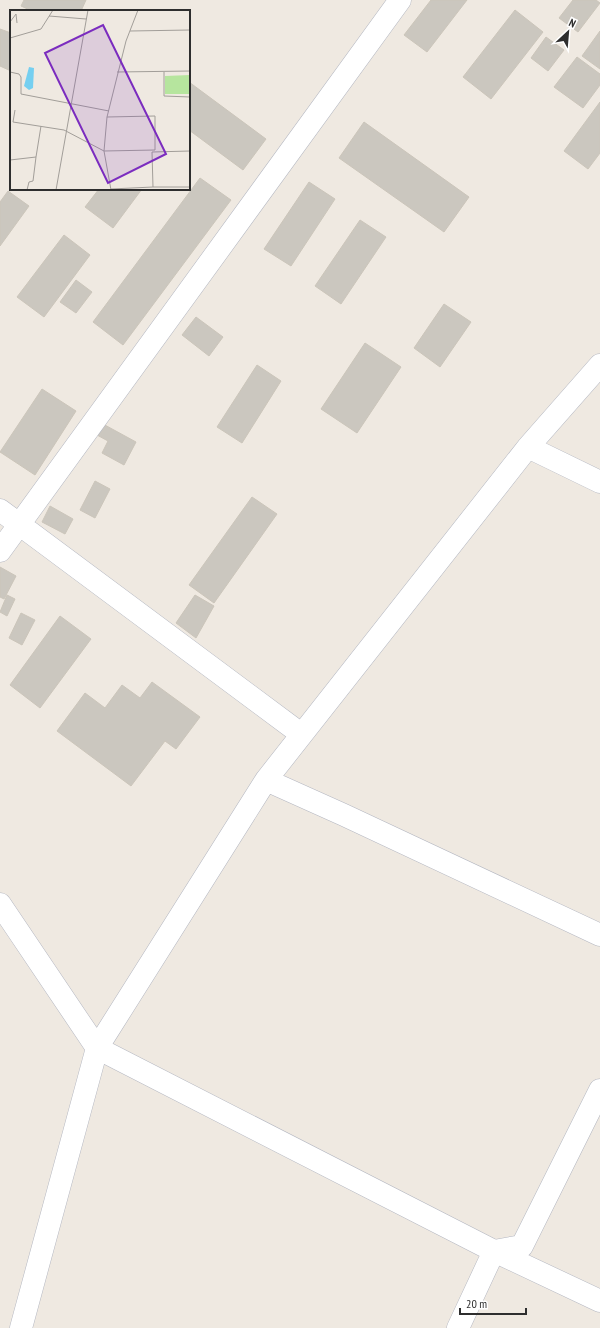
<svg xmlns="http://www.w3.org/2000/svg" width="600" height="1328" font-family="'PT Sans Narrow',sans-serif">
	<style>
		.building { fill: #cbc7bf; stroke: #cbc5ba }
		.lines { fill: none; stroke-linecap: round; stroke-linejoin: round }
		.minor-casing { stroke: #b4b7c1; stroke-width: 23 }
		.minor { stroke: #fff; stroke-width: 22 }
		.inset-road { fill: none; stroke: #a29e99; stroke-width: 1 }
		.view { fill: #7b2cbf; fill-opacity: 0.15; stroke: #7b2cbf; stroke-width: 2 }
		.inset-edge { fill: none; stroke: #2e2e2e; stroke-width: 2 }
	</style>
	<rect width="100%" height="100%" fill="#efe9e1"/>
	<path class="building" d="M24,0H86L81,11H32L21,6Z
		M431,0H467L427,52L404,35Z
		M573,0H596L600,3L578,32L559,18Z
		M515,10L543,32L491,99L463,77Z
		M0,29L11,33V71L0,66Z
		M600,31V69L582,56Z
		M546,37L564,50L548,71L531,58Z
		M577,57L600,74V85L583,108L554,87Z
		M189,82L266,139L243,170L189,130Z
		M600,102V153L588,169L564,151Z
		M364,122L469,197L444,232L339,158Z
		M200,178L231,200L123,345L93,322Z
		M309,182L335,199L291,266L264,249Z
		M99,189H142L113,228L85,207Z
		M8,191L29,206L0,246V202Z
		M360,220L386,237L341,304L315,286Z
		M64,235L90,255L44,317L17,297Z
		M76,280L92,292L76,313L60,302Z
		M444,304L471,322L440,367L414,348Z
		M196,317L223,337L209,356L182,335Z
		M365,343L401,367L357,433L321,409Z
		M257,365L281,381L242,443L217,427Z
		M42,389L76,411L35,475L0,452Z
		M103,424L136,442L124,465L102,453L108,441L97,435Z
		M95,481L110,489L95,518L80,510Z
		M252,497L277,514L214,603L189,585Z
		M50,506L73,519L65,534L42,522Z
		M0,567L16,576L4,599L0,597Z
		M7,595L15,599L7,616L0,612Z
		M195,595L214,606L196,638L176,623Z
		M21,613L35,620L22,645L9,638Z
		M60,616L91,639L40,708L10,685Z
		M152,682L200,717L176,749L165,741L131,786L57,731L85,693L105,708L122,685L140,698Z"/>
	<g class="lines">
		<defs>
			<path id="minor" d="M528,447L600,482
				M0,510L301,734
				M0,551L400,0
				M266,780L344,815L600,935
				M0,904L97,1048L494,1251L522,1246L600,1090
				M21,1328L97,1048L266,780L528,447L600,365
				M458,1328L494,1251L600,1301"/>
		</defs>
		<use href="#minor" class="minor-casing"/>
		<use href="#minor" class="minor"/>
	</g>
	<g transform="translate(10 10)">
		<rect width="180" height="180" fill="#efe9e1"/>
		<path d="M180,65V84H155V66Z" fill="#b6e59e"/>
		<path d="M19,57L24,58L23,78L19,80L14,76Z" fill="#75cff0"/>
		<path class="inset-road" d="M39,6L76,9M0,12L6,4L7,13M120,21L180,20M0,28L31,19L43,0M0,62L9,64L11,67V84L99,101M107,62L180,61M154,62V86L180,87M5,100L3,112L54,120L94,141L145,140V106L97,107M180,141L142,142L143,177H180M0,150L26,147L31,116M101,179L143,177M17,180L19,172L23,171L26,147M46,180L78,0M101,180L94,141L97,107L116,31L128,0"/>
		<path class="view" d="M93,15L156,144L98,173L35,43Z"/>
		<rect width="180" height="180" class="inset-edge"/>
	</g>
	<g transform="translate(568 32) rotate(26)" stroke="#ffffff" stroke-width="3" paint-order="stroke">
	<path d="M0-3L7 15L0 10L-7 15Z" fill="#2e2e2e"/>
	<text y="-6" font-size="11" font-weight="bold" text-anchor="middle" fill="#2e2e2e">N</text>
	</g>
	<path d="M460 1308v6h66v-6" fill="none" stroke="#2e2e2e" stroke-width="2"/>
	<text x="466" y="1308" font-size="12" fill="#2e2e2e" stroke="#ffffff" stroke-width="3" paint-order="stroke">20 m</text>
</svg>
